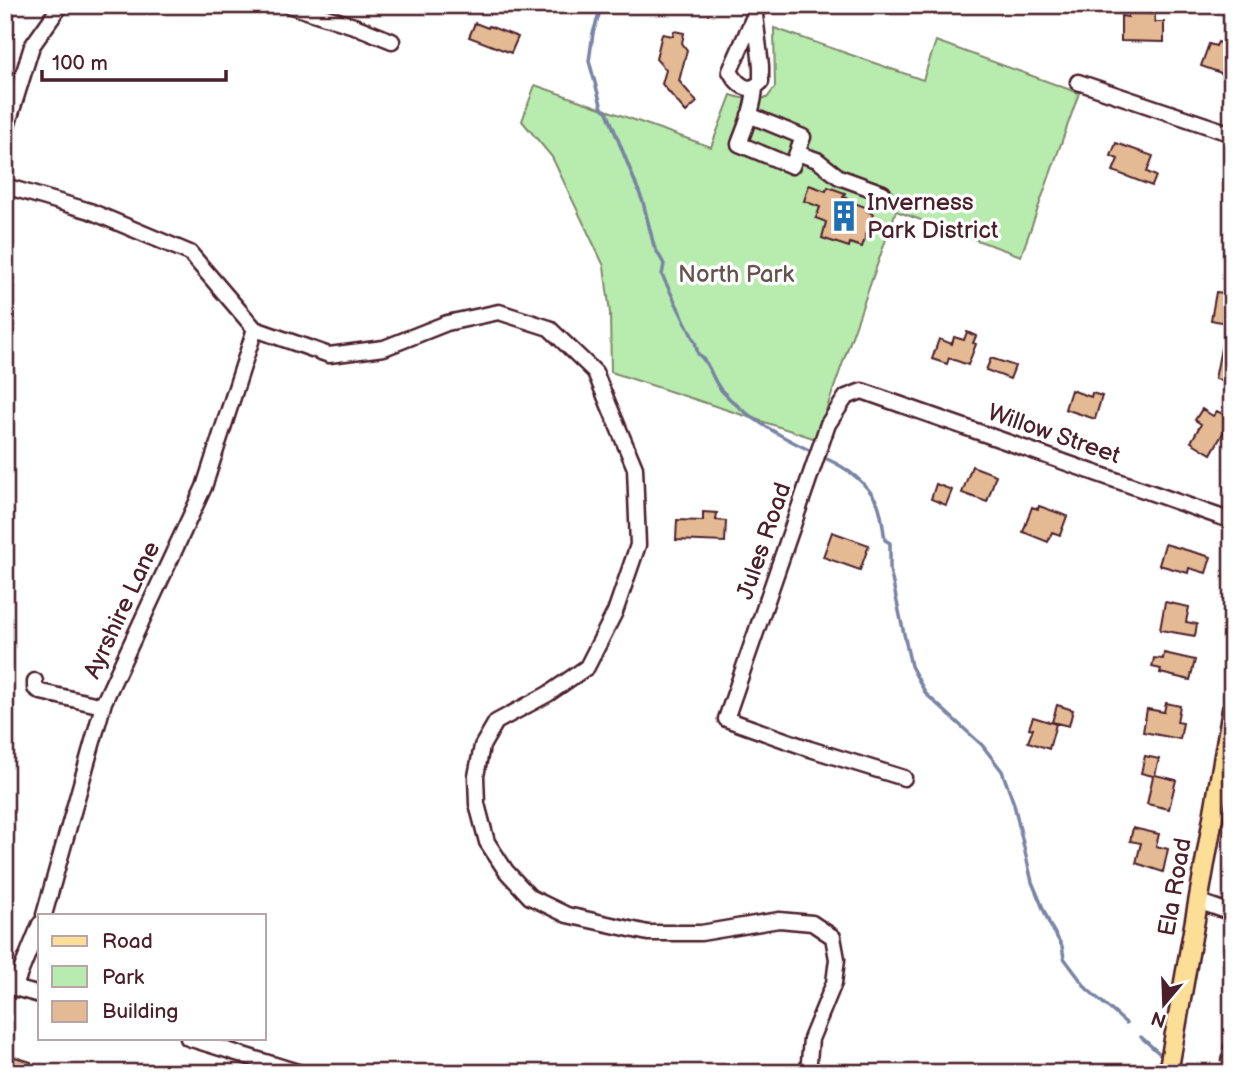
<svg xmlns="http://www.w3.org/2000/svg" width="1237" height="1078" font-family="'Balsamiq Sans',sans-serif">
	<style>
		.green { fill: #b7ecae; stroke: #80866c; stroke-width: 2 }
		.lines { fill: none; stroke-linecap: round; stroke-linejoin: round }
		.stream { stroke: #7983a3; stroke-width: 3.5 }
		.building { fill: #e4ba94; stroke: #4a1f2b; stroke-width: 2 }
		.minor-casing { stroke: #4a1f2b; stroke-width: 19 }
		.major-casing { stroke: #4a1f2b; stroke-width: 23 }
		.path { stroke: #4a1f2b; stroke-width: 2.5; stroke-dasharray: 7 5; stroke-linecap: butt }
		.minor { stroke: #fff; stroke-width: 14 }
		.major { stroke: #fdde96; stroke-width: 18 }
		.labels { text-anchor: middle; dominant-baseline: central; stroke-width: 7; stroke-linejoin: round; paint-order: stroke }
		.poi-label { font-size: 24px; fill: #4a1f2b; stroke: #fff; text-anchor: start }
		.park-label { font-size: 24px; fill: #65524c; stroke: #fff }
		.street-label { font-size: 24px; fill: #4a1f2b; stroke: #fff }
	</style>
	<rect width="100%" height="100%" fill="#fff"/>
	<filter id="ink" filterUnits="userSpaceOnUse"><feTurbulence type="fractalNoise" baseFrequency=".0143" numOctaves="2"/><feDisplacementMap in="SourceGraphic" scale="14" xChannelSelector="R" yChannelSelector="G"/><feConvolveMatrix kernelMatrix="1 2 1 2 8 2 1 2 1" color-interpolation-filters="sRGB"/></filter>
	<g filter="url(#ink)">
		<path class="green" d="M774,28L923,80L936,41L1079,93L1021,256L896,211L816,439L611,372L610,313L604,266L552,157L522,121L535,85L711,147L731,95L741,98H767L775,87Z"/>
		<g class="lines">
			<path class="stream" d="M602,5L593,33L589,61L602,108L607,112L643,202L654,246L664,264L662,275L695,342L698,354C710,362 712,381 722,391C746,417 778,435 809,450
				M827,459C847,468 866,483 877,502C882,512 883,529 885,540L890,543V570L911,666L926,694L982,745L1002,771L1014,804L1032,882L1050,925L1062,946L1064,958L1087,989L1126,1023
				M1141,1037L1160,1054
				M1179,1071L1181,1073"/>
		</g>
		<path class="building" d="M1128,12L1155,14V22H1164V42L1121,41V16L1128,17Z
			M475,23L488,28L489,26L518,37L511,53L469,37Z
			M674,31L684,33L682,43L687,50L679,81L697,102L686,112L662,84L666,70L656,59L662,34L673,36Z
			M1218,42L1232,46V77L1201,66L1209,44L1216,46Z
			M1116,143L1153,156L1147,172L1156,176L1152,186L1113,171L1118,159L1111,156Z
			M809,185L826,191L828,187L845,193L843,197L847,198L846,200L868,208L867,211L873,214L862,247L850,243L849,247L822,238L826,222L816,218L820,207L804,201Z
			M1216,292L1232,294V382L1215,379L1226,323L1211,320Z
			M967,332L976,336L973,343L976,344L968,365L949,358L947,364L932,359L939,339L952,344L954,337L964,340Z
			M991,358L1015,366L1010,379L986,370Z
			M1071,390L1091,397L1092,393L1102,396L1095,419L1065,409Z
			M1202,409L1213,416L1217,411L1231,419L1211,454L1191,442L1201,424L1195,420Z
			M972,466L996,475L987,502L962,493Z
			M936,484L952,490L946,505L931,499Z
			M1039,506L1067,516L1060,535L1052,532L1048,542L1023,532L1032,507L1038,509Z
			M703,512L717,513L716,520L726,521L725,542L676,540L677,520L703,521Z
			M832,532L869,545L860,570L823,557Z
			M1165,544L1211,557L1206,573L1189,568L1188,573L1159,565Z
			M1165,602L1189,607L1186,622L1197,624L1195,636L1160,630Z
			M1164,653L1195,660L1190,680L1160,673L1161,669L1152,667L1154,658L1163,659Z
			M1166,703L1180,706L1177,722L1183,723L1180,739L1143,732L1147,709L1164,712Z
			M1057,705L1073,710L1069,726L1052,722Z
			M1033,717L1056,724L1049,749L1028,742L1033,729L1029,728Z
			M1145,756L1159,759L1155,775L1176,780L1169,809L1147,804L1153,776L1141,773Z
			M1133,828L1159,834L1156,846L1168,849L1163,872L1136,863L1141,843L1130,841Z
			M5,1054L31,1062V1065L49,1070V1073H14L5,1070Z"/>
		<g class="lines">
			<defs>
				<path id="minor" d="M288,5L357,27L392,41
					M755,15L761,66V82C748,95 737,84 730,71L759,5
					M1078,82L1232,134
					M749,115L803,137L792,166L739,144C746,125 754,107 755,87
					M5,133L32,46L61,5
					M797,153L817,160L839,177L883,193
					M5,186L90,211L190,253L255,329L329,355L384,348L447,323L499,312L549,328L595,372L635,468L638,545L615,612L587,667L548,694L496,722L482,746L476,776L477,804L487,842L506,871L530,897L567,915L648,933H701L779,920L812,923L833,937L837,959L834,983L811,1039L808,1073
					M35,681V688L41,692L103,706
					M904,778L810,749L726,719L828,424L846,397L862,391L1232,521
					M1197,901L1232,913
					M44,915L104,702L204,487L255,329
					M7,986L40,995
					M14,988L40,924
					M188,1038L301,1073"/>
				<path id="major" d="M1168,1073L1232,710"/>
			</defs>
			<use href="#minor" class="minor-casing"/>
			<use href="#major" class="major-casing"/>
			<path class="path" d="M1218,1073L1232,1011"/>
			<use href="#minor" class="minor"/>
			<use href="#major" class="major"/>
		</g>
	</g>
	<defs>
		<symbol id="building-bare" viewBox="-9 -9 18 18"><path d="M-4-6H4V6H1V3H-1V6H-4ZM-2.5-4.3h1.7v1.8h-1.7ZM.8-4.3h1.7v1.8H.8ZM-2.5-1h1.7V.8h-1.7ZM.8-1h1.7V.8H.8Z" fill="#1f6fb2" stroke="#fff" stroke-width="2.5" paint-order="stroke"/></symbol>
	</defs>
	<g fill-rule="evenodd">
		<use href="#building-bare" x="822" y="194" width="44" height="44"/>
	</g>
	<g class="labels">
		<g class="poi-label">
			<text x="867" y="202">Inverness<tspan x="867" dy="28">Park District</tspan></text>
		</g>
		<g class="park-label">
			<text x="736" y="274">North Park</text>
		</g>
		<g class="street-label">
			<text transform="translate(1054 434) rotate(19)">Willow Street</text>
			<text transform="translate(764 541) rotate(-71)">Jules Road</text>
			<text transform="translate(122 610) rotate(-65)">Ayrshire Lane</text>
			<text transform="translate(1175 887) rotate(-80)">Ela Road</text>
		</g>
	</g>
	<rect width="1237" height="1078" fill="none" stroke="#fff" stroke-width="28"/>
	<rect x="14" y="14" width="1209" height="1050" fill="none" stroke="#4a1f2b" stroke-width="2.5" filter="url(#ink)"/>
	<rect x="38" y="914" width="228" height="126" fill="#ffffff" stroke="#b7a5aa" stroke-width="2"/>
	<rect x="52" y="936" width="35" height="10" fill="#fdde96" stroke="#b7a5aa" stroke-width="2"/>
	<text x="102" y="948" font-size="21" fill="#4a1f2b">Road</text>
	<rect x="52" y="966" width="35" height="21" fill="#b7ecae" stroke="#b7a5aa" stroke-width="2"/>
	<text x="102" y="984" font-size="21" fill="#4a1f2b">Park</text>
	<rect x="52" y="1001" width="35" height="21" fill="#e4ba94" stroke="#b7a5aa" stroke-width="2"/>
	<text x="102" y="1018" font-size="21" fill="#4a1f2b">Building</text>
	<g transform="translate(1164 1004) rotate(199)" stroke="#ffffff" stroke-width="5" paint-order="stroke">
	<path d="M0-5L12 26L0 18L-12 26Z" fill="#4a1f2b"/>
	<text y="-10" font-size="19" font-weight="bold" text-anchor="middle" fill="#4a1f2b">N</text>
	</g>
	<path d="M42 70v10h184v-10" fill="none" stroke="#4a1f2b" stroke-width="3.5"/>
	<text x="52" y="70" font-size="21" fill="#4a1f2b" stroke="#ffffff" stroke-width="5" paint-order="stroke">100 m</text>
</svg>
